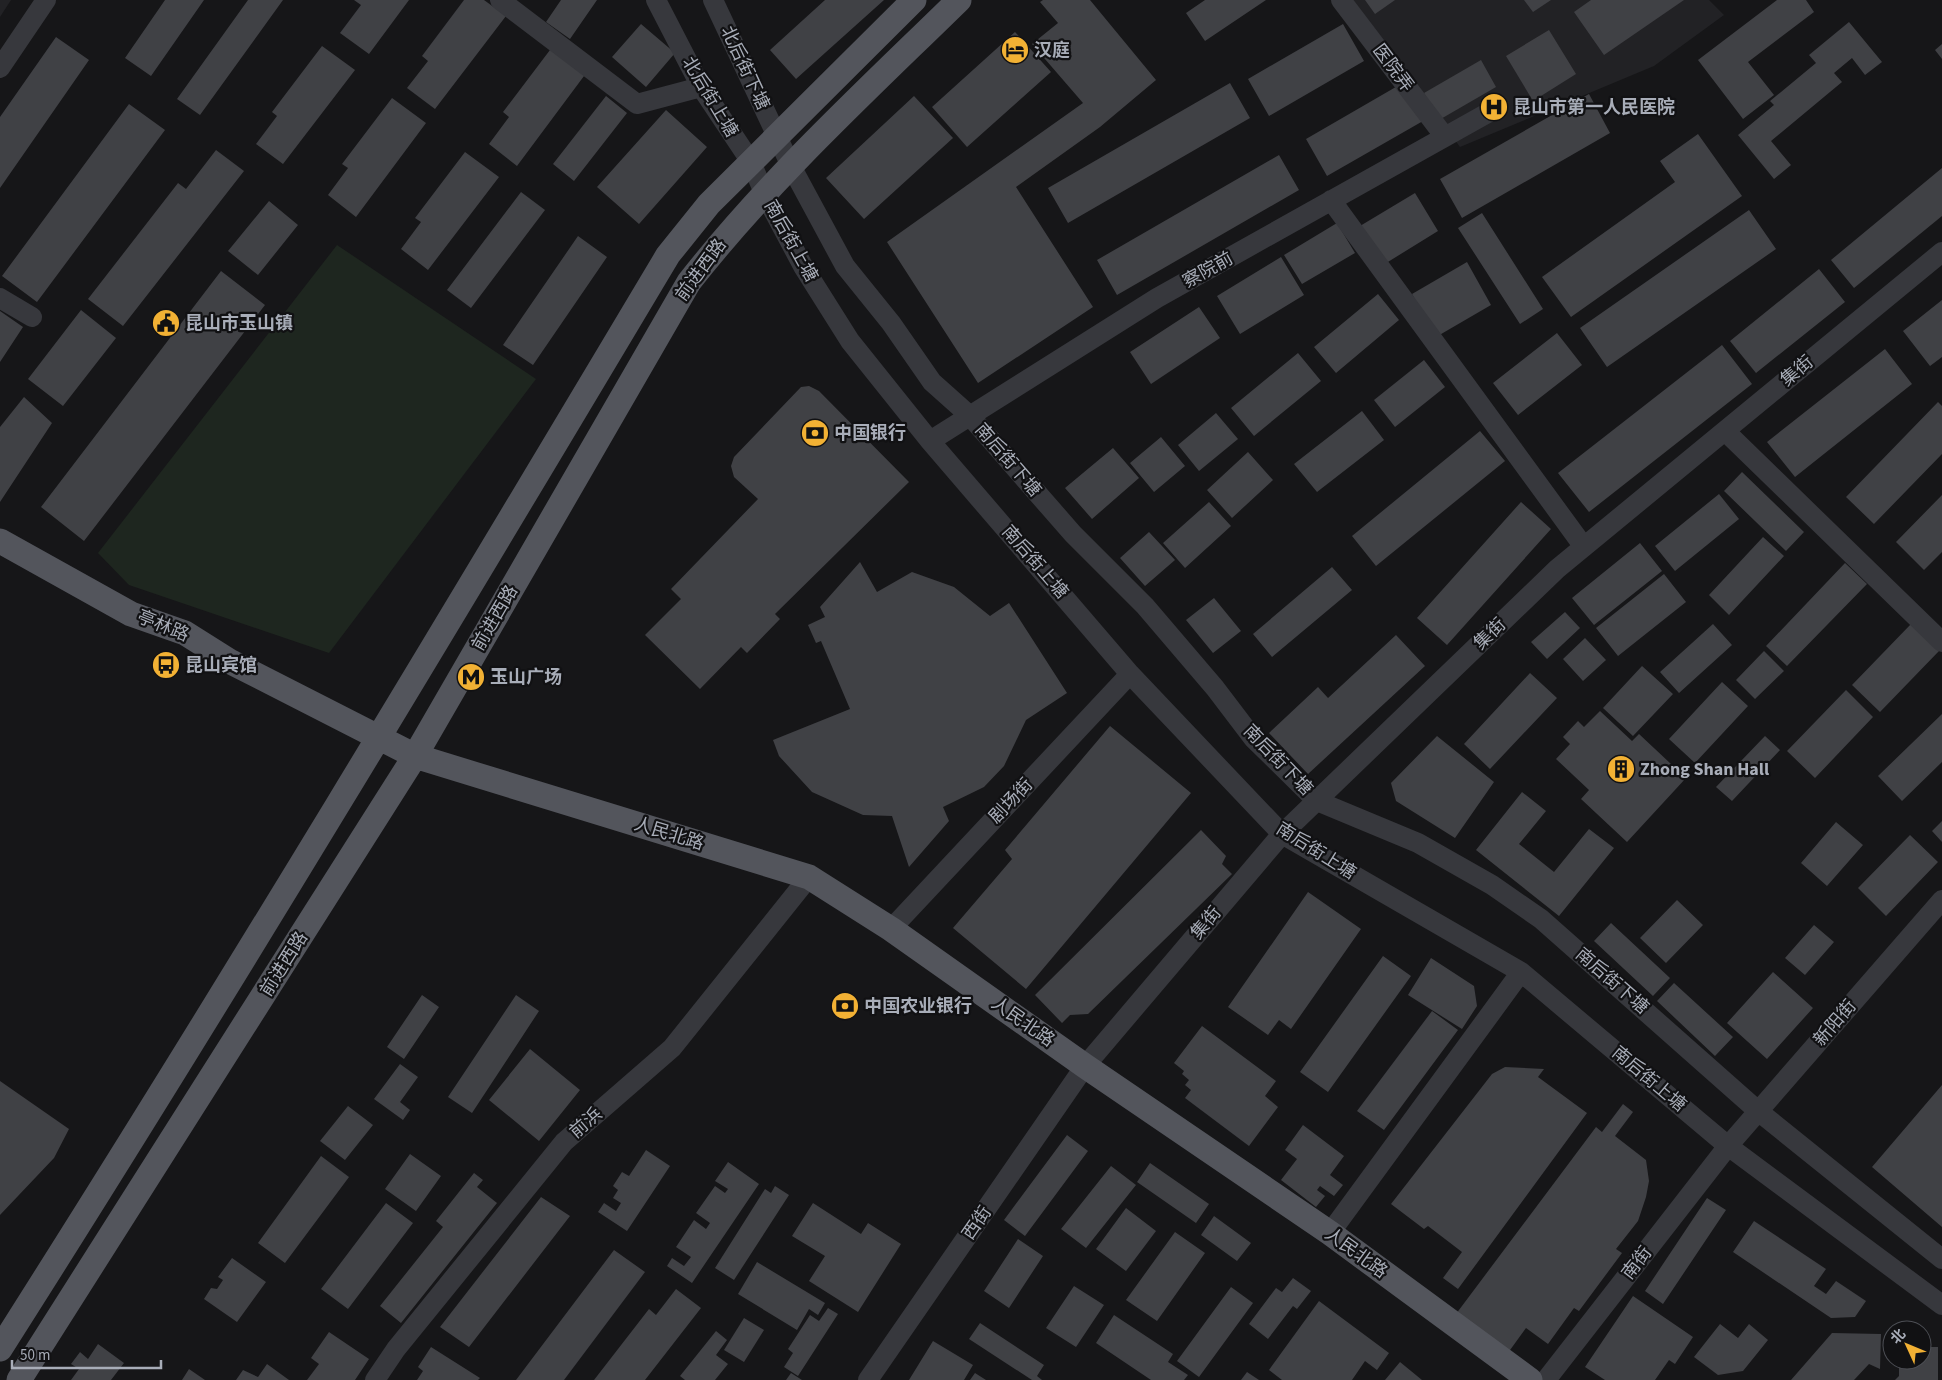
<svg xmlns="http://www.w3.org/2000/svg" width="1942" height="1380" font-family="'Source Sans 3','Noto Sans SC',sans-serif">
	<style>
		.built { fill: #222225 }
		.green { fill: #1e261f }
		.building { fill: #404145 }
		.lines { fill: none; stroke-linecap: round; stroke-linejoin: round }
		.minor { stroke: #37383d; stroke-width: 20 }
		.major { stroke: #53555c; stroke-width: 25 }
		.labels { text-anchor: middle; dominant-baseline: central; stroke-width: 4.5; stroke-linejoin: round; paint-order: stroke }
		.poi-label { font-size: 18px; font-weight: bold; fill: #a8adb8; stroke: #111113; text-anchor: start }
		.street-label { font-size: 18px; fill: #a8adb8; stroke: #111113 }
	</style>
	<rect width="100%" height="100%" fill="#161618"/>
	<path class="built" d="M0,0H11L0,17Z
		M1353,0H1709L1724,15L1654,66L1460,147Z"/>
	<path class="green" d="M337,245L536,379L329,653L129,585L98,553Z"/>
	<path class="building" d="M165,0H204L151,76L125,58Z
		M248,0H283L200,115L177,99Z
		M354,0H409L369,54L340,33L361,5Z
		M464,0H484L506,16L435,109L407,88L428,61L422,56Z
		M561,0H597L570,39L546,22Z
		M825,0H884L796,79L770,50Z
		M1043,0H1090L1156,80L1100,127L1016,187L1093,307L978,383L887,242L1083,103L1032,44L1058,23L1040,2Z
		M1205,0H1266L1205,41L1186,13Z
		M1365,0H1395L1375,14Z
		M1524,0H1551L1533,12Z
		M1591,0H1684L1604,55L1574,12Z
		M1777,0H1806L1814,12L1748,62L1774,95L1743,119L1698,60Z
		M1849,22L1882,62L1865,75L1852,58L1834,73L1842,82L1771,141L1791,165L1774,179L1738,135L1774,105L1770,101L1816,63L1809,55Z
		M641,24L675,53L646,87L612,57Z
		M1343,24L1364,61L1269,116L1248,79Z
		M1549,30L1576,74L1533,101L1506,56Z
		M1015,32L1051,72L967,147L932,107Z
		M56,37L89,60L0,188V117Z
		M1942,44V59L1935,50Z
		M322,46L355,70L283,164L256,144L277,116L272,112Z
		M553,46L587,72L517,166L489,144L509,117L503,112Z
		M1481,60L1496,87L1439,120L1424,93Z
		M1230,83L1250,118L1068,223L1048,188Z
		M1401,84L1423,121L1327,176L1306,139Z
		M1589,94L1610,133L1462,218L1440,179Z
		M606,96L627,113L574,181L553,164Z
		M914,96L953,138L864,219L826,178Z
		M392,98L426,123L356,217L328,195L348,168L342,164Z
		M129,104L165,130L37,302L2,276Z
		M666,110L707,147L639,224L597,187Z
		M1698,134L1742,196L1571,317L1542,277L1675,182L1660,161Z
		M216,150L244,171L123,326L88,299L178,183L186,189Z
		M465,152L499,177L428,270L401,249L421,222L415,218Z
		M1279,155L1299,190L1117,295L1097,260Z
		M1942,168V216L1854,288L1831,260Z
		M521,192L545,210L471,308L447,290Z
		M1415,193L1438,231L1383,265L1360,226Z
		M269,201L298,225L258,275L228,251Z
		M1749,210L1776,249L1607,367L1580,328Z
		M1482,213L1543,309L1520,324L1458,228Z
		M1337,223L1355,253L1302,284L1284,255Z
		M578,236L607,257L533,365L503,345Z
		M1281,257L1304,295L1240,334L1217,296Z
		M1467,262L1491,305L1436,337L1412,294Z
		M1819,269L1845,302L1756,373L1730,341Z
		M221,271L265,305L84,541L41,507Z
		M1378,294L1399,320L1336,373L1314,347Z
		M1942,300V357L1930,366L1903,331Z
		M1199,307L1220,338L1151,384L1130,352Z
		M81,310L116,338L63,406L28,379Z
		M0,311L23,327L0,362Z
		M1557,333L1582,365L1518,415L1493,383Z
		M1722,345L1752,384L1589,512L1558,473Z
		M1885,349L1912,384L1795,477L1767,442Z
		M1298,353L1321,381L1254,436L1231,408Z
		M1424,360L1445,387L1395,427L1374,400Z
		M809,386L819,391L909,482L775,614L780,619L747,653L741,647L700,689L645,635L681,599L671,589L758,499L734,477L731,466L734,457L801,387Z
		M24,397L52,423L0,502V427Z
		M1938,402L1942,406V454L1874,524L1846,497Z
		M1362,411L1384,440L1317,492L1294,464Z
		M1216,413L1238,439L1199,471L1178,445Z
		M1480,431L1505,461L1376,566L1352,536Z
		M1161,437L1185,466L1154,492L1130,463Z
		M1113,448L1139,478L1092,519L1065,488Z
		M1248,452L1273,480L1232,518L1207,490Z
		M1742,472L1804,532L1786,551L1724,491Z
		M1719,494L1739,519L1675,571L1655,546Z
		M1942,495V552L1924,570L1896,542Z
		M1209,502L1231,526L1185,568L1163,543Z
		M1521,502L1551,529L1447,645L1417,618Z
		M1149,532L1175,560L1145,586L1120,558Z
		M1763,537L1784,556L1729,615L1709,595Z
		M1640,543L1662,571L1594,625L1572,598Z
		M860,562L877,592L912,572L954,587L990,616L1009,603L1067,693L1026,720L1004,766L984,787L943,807L949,821L909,867L892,816L863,815L812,792L779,756L773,740L850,709L821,641L816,643L808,625L825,617L820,607Z
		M1845,563L1867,584L1787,666L1766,646Z
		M1332,567L1352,590L1272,657L1253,634Z
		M1664,574L1686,602L1618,656L1596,628Z
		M1214,598L1241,631L1213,653L1186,620Z
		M1565,612L1580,628L1547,659L1531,642Z
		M1713,624L1732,645L1679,693L1660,672Z
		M1911,624L1939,651L1880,712L1852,685Z
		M1396,635L1425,666L1308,774L1269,733L1318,687L1328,698Z
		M1585,638L1606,660L1583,681L1563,659Z
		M1764,651L1784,671L1755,699L1736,680Z
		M1642,666L1673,694L1633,736L1603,708Z
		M1530,673L1557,698L1490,769L1464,744Z
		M1722,682L1748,706L1695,763L1669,739Z
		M1846,690L1873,717L1815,778L1787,751Z
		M1600,711L1632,741L1639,734L1686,778L1627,842L1581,799L1589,790L1556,759L1570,744L1563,737L1578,721L1584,727Z
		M1942,714V762L1902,801L1878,776Z
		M1110,726L1191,793L1026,989L953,928L1012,859L1005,850Z
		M1437,736L1494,782L1455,838L1396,801L1391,783Z
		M1765,736L1780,750L1732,801L1716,787Z
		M1522,792L1546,811L1519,844L1554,872L1589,829L1614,848L1559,916L1476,850Z
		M1942,821V842L1932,831Z
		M1836,822L1863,845L1827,886L1801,863Z
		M1201,830L1226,856L1222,864L1232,874L1088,1014L1070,1015L1062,1023L1035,995Z
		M1910,835L1938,862L1886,916L1858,888Z
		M1308,892L1361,929L1291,1029L1279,1020L1268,1035L1228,1007Z
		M1677,900L1703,925L1666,963L1640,938Z
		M1611,923L1670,978L1653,996L1594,941Z
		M1814,925L1834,942L1805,975L1785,958Z
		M1383,956L1411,976L1328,1092L1300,1072Z
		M1431,958L1474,986L1477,1006L1462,1029L1408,995Z
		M1773,972L1813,1008L1767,1059L1727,1023Z
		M1674,983L1733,1037L1715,1056L1657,1001Z
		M422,995L439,1007L404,1059L387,1047Z
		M516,995L539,1011L472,1113L448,1097Z
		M1432,1011L1458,1030L1384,1130L1357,1111Z
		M1202,1026L1276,1081L1265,1096L1278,1107L1249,1146L1185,1098L1191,1090L1185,1085L1189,1080L1182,1074L1184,1071L1174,1063Z
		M530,1049L580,1090L539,1141L489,1100Z
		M400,1064L418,1077L400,1102L410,1110L403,1120L374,1099Z
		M1505,1067L1544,1069L1538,1077L1587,1113L1458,1289L1443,1278L1462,1252L1428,1226L1424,1229L1391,1204L1492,1074Z
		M0,1081L69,1129L54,1158L0,1215Z
		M1942,1085V1227L1872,1167Z
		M1623,1104L1633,1112L1615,1136L1646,1160L1649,1181L1646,1197L1638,1221L1616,1249L1622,1253L1579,1311L1574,1308L1548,1344L1526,1328L1505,1357L1453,1318L1596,1127L1602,1132Z
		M348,1106L373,1125L345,1160L320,1141Z
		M1303,1125L1344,1156L1330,1175L1343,1185L1334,1196L1320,1186L1317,1190L1325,1196L1316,1207L1281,1180L1297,1159L1285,1150Z
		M1067,1135L1088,1151L1025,1236L1004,1220Z
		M646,1150L670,1166L627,1231L598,1212L604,1203L616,1211L621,1203L613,1198L618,1190L613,1186L622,1172L629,1176Z
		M410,1154L441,1176L416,1211L385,1189Z
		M321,1156L349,1177L285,1263L258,1243Z
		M728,1162L759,1184L692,1283L667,1266L672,1258L684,1266L691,1257L676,1247L694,1220L706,1229L710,1223L696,1213L715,1186L725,1193L728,1189L715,1181Z
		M1150,1163L1209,1204L1196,1223L1137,1182Z
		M1111,1166L1136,1185L1086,1248L1061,1229Z
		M474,1173L483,1180L477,1187L497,1203L401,1323L380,1306L443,1227L436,1221Z
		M775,1186L789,1195L734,1280L715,1268L765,1189L771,1193Z
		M541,1197L570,1216L469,1347L440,1327Z
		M1707,1198L1726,1210L1663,1304L1645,1291Z
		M386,1203L413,1223L348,1309L321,1289Z
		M813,1203L861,1234L868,1223L901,1244L858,1312L809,1281L825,1256L792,1236Z
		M1126,1208L1156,1231L1126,1271L1096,1249Z
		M1214,1216L1251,1243L1237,1261L1201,1235Z
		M1754,1221L1826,1269L1814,1286L1826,1294L1836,1281L1866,1301L1855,1317L1831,1318L1733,1252Z
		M1175,1232L1205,1253L1157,1321L1126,1300Z
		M1018,1239L1043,1256L1009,1308L984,1291Z
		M614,1250L645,1272L564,1380H516Z
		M232,1258L266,1282L237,1322L204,1299L211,1288L217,1289L223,1280L218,1277Z
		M757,1262L825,1303L818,1315L809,1309L797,1330L738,1294Z
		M1293,1278L1311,1291L1297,1309L1293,1306L1268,1339L1249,1324L1276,1288L1282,1292Z
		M1074,1286L1104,1305L1076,1347L1046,1328Z
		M1231,1287L1253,1303L1199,1377L1177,1361Z
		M676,1289L701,1308L645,1380H594L649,1309L656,1315Z
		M1633,1296L1693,1337L1675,1364L1669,1360L1655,1380H1605L1585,1367Z
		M1319,1301L1389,1353L1377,1370L1365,1361L1352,1380H1282L1269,1370Z
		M828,1308L838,1314L798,1376L784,1367L793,1353L788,1349L810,1315L819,1321Z
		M1114,1315L1173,1354L1168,1362L1188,1375L1184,1380H1151L1096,1343Z
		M744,1318L764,1330L744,1362L724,1350Z
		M980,1323L1044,1365L1037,1376L1042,1380H1032L969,1339Z
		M1720,1324L1738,1338L1749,1324L1768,1340L1743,1371L1718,1375L1694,1357Z
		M716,1331L727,1340L716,1355L728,1364L715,1380H685L680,1376Z
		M329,1332L369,1359L355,1380H307L319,1364L311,1358Z
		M1832,1333L1881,1334L1880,1369L1869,1364L1854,1380H1791Z
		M933,1341L973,1365L964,1380H909Z
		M98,1344L124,1363L111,1380H71L79,1369L71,1364L80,1352L88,1359Z
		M431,1347L480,1378L478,1380H417L423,1371L418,1367Z
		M1922,1347H1938V1380H1895L1899,1376V1360H1922Z
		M1400,1362L1422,1380H1385Z
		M267,1364L289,1380H236L243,1370L258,1377Z
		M189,1369L205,1380H182Z
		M1247,1372L1259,1380H1241Z
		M791,1373L802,1380H786Z
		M975,1373L986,1380H970Z"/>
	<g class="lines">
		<path class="minor" d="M500,0L637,104L701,87
			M656,0L701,87L751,162L764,193L804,268L850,341L930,441L1130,674L1282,834L1521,972L1728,1146L1942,1305
			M713,0L791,166L845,266L891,323L932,382L969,415L1073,534L1145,606L1215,688L1253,738L1317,801L1418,843L1492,885L1541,919L1758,1111L1942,1259
			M1341,0L1445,137
			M0,68L46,0
			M1331,200L1584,547
			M0,298L32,317
			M1725,431L1942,642
			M930,441L1157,298L1493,110
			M891,929L1130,674
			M1330,1233L1521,972
			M375,1380L396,1349L564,1142L672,1048L809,877
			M868,1380L1085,1066L1282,834L1557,569L1942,252
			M1546,1380L1728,1146L1942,900"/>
		<path class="major" d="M0,541L131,614L185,633L231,662L415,756L809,877L891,929L1085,1066L1330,1233L1530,1380
			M0,1349C229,989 449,622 668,255L709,204L914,0
			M19,1380L415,756L689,282C770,179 866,91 959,0"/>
	</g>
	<defs>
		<symbol id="hotel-disc" viewBox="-11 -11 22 22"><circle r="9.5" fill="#f2b134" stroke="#111113"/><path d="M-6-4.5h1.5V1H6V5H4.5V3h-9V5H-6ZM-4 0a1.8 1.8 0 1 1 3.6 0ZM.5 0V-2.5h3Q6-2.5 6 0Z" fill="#111"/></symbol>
		<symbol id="hospital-disc" viewBox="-11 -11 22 22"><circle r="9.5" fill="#f2b134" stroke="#111113"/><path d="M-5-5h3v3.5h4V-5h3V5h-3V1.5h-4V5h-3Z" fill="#111"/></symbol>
		<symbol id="civic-disc" viewBox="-11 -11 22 22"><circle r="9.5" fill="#f2b134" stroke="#111113"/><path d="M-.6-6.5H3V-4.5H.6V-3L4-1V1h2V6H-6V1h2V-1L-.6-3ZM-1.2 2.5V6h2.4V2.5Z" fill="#111"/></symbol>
		<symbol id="bank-disc" viewBox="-11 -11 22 22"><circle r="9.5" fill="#f2b134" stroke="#111113"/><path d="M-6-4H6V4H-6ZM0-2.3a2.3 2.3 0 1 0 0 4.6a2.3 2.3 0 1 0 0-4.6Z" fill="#111"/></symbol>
		<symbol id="bus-disc" viewBox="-11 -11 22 22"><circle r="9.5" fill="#f2b134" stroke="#111113"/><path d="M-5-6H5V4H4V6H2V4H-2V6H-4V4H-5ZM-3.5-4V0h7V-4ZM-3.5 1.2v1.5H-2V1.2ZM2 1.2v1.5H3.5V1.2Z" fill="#111"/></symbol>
		<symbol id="metro-disc" viewBox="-11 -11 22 22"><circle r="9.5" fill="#f2b134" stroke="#111113"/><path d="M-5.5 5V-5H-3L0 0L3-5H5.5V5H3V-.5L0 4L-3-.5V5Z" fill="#111"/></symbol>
		<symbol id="building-disc" viewBox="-11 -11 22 22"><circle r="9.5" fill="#f2b134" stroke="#111113"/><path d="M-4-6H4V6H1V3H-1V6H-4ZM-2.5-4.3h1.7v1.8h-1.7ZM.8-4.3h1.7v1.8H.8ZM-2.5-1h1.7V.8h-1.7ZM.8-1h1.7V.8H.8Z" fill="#111"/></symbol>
	</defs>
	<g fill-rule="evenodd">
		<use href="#hotel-disc" x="999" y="34" width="32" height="32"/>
		<use href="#hospital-disc" x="1478" y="91" width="32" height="32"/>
		<use href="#civic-disc" x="150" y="307" width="32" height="32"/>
		<use href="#bank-disc" x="799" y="417" width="32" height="32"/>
		<use href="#bus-disc" x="150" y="649" width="32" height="32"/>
		<use href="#metro-disc" x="455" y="661" width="32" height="32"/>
		<use href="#building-disc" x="1605" y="753" width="32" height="32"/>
		<use href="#bank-disc" x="829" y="990" width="32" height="32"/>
	</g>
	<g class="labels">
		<g class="poi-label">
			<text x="1034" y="50">汉庭</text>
			<text x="1513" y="107">昆山市第一人民医院</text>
			<text x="185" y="323">昆山市玉山镇</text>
			<text x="834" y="433">中国银行</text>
			<text x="185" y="665">昆山宾馆</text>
			<text x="490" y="677">玉山广场</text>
			<text x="1640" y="769">Zhong Shan Hall</text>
			<text x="864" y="1006">中国农业银行</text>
		</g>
		<g class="street-label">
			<text transform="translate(745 68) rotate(65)">北后街下塘</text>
			<text transform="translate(1393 68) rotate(53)">医院弄</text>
			<text transform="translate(710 97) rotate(59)">北后街上塘</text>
			<text transform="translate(791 241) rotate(61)">南后街上塘</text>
			<text transform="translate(701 270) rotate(-54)">前进西路</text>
			<text transform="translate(1208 270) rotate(-29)">察院前</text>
			<text transform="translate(1797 371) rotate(-40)">集街</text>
			<text transform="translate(1008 460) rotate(49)">南后街下塘</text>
			<text transform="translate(1035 562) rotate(49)">南后街上塘</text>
			<text transform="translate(495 618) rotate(-60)">前进西路</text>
			<text transform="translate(163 626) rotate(22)">亭林路</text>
			<text transform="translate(1490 634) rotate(-44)">集街</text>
			<text transform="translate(1278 760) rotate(46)">南后街下塘</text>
			<text transform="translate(1011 801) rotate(-47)">剧场街</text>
			<text transform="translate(669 834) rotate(17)">人民北路</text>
			<text transform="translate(1316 851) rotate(32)">南后街上塘</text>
			<text transform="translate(1206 923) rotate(-50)">集街</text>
			<text transform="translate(284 964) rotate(-58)">前进西路</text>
			<text transform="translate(1612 981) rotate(41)">南后街下塘</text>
			<text transform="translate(1023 1022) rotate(35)">人民北路</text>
			<text transform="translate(1835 1023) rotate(-49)">新阳街</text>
			<text transform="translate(1649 1079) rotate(40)">南后街上塘</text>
			<text transform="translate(586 1123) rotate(-41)">前浜</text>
			<text transform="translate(977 1223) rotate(-55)">西街</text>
			<text transform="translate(1356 1253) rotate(36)">人民北路</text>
			<text transform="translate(1637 1263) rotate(-52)">南街</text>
		</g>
	</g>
	<g transform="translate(1907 1345) rotate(314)"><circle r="24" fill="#111113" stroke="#4d4f55"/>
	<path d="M0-4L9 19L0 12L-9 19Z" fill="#f2b134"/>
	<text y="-8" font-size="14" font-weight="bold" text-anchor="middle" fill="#a8adb8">北</text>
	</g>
	<path d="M12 1360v8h149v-8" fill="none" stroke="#a8adb8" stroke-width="2.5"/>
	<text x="20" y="1360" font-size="15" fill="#a8adb8" stroke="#111113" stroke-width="4" paint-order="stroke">50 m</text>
</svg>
